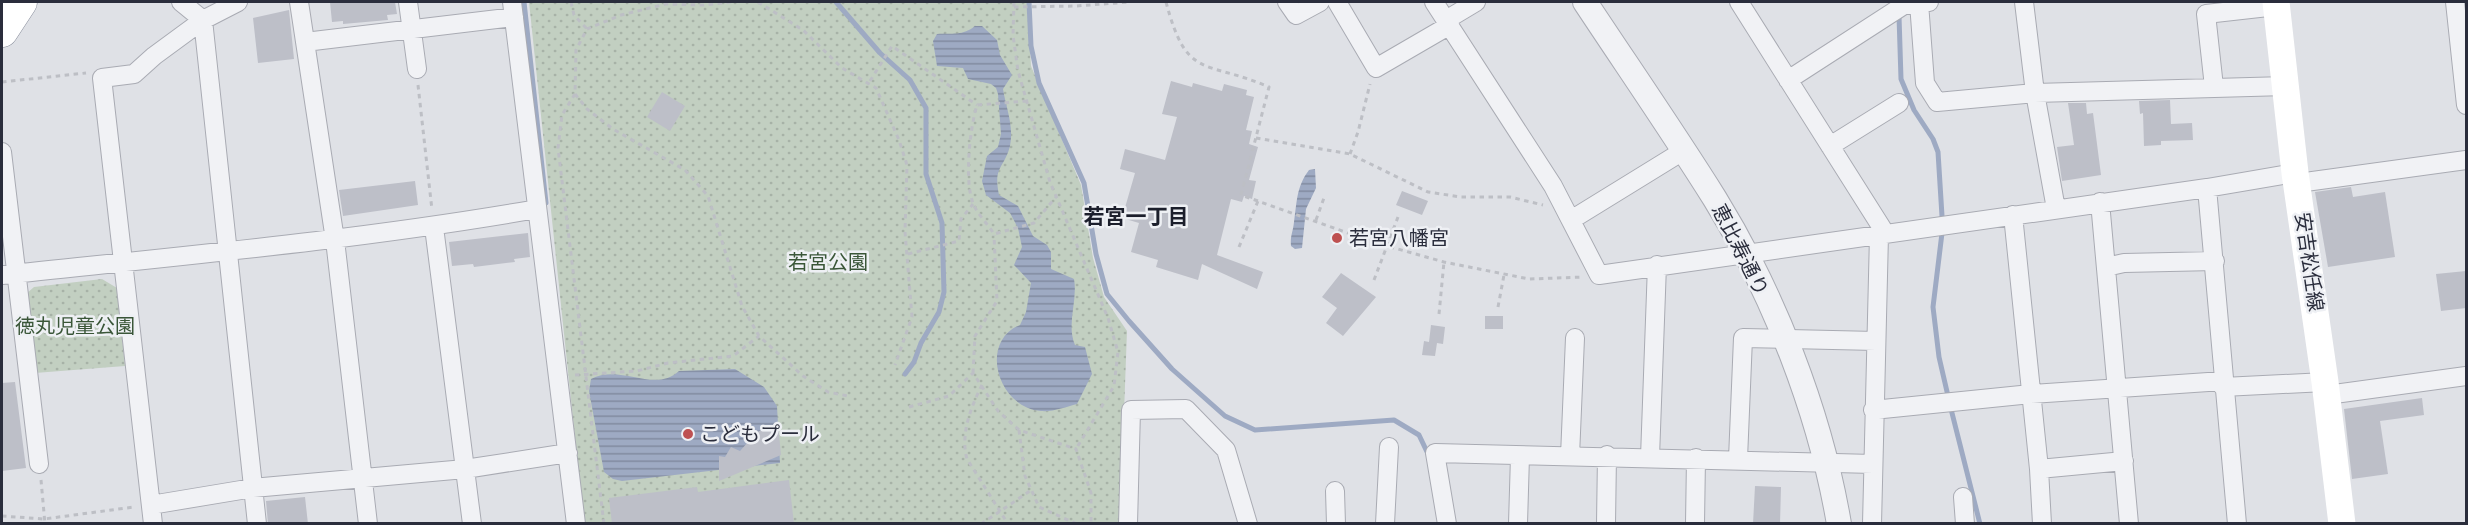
<svg xmlns="http://www.w3.org/2000/svg" width="2468" height="525" font-family="Karla,'Noto Sans JP',sans-serif">
	<style>
		.park { fill: url(#park-dots) }
		.water { fill: url(#water-rules) }
		.lines { fill: none; stroke-linecap: round; stroke-linejoin: round }
		.stream { stroke: #9eaac3; stroke-width: 5 }
		.building { fill: #bdbfc8 }
		.minor-casing { stroke: #a9abb3; stroke-width: 20 }
		.tertiary-casing { stroke: #a9abb3; stroke-width: 26 }
		.trunk-casing { stroke: #888d9b; stroke-width: 33 }
		.path { stroke: #bdbfc5; stroke-width: 3; stroke-dasharray: 4.5 4.5; stroke-linecap: butt }
		.minor { stroke: #f1f2f5; stroke-width: 18 }
		.tertiary { stroke: #f1f2f5; stroke-width: 24 }
		.secondary { stroke: #fff; stroke-width: 27 }
		.trunk { stroke: #fff; stroke-width: 32 }
		.poi-dot { fill: #be5151; stroke: #eef0f4; stroke-width: 2 }
		.labels { text-anchor: middle; dominant-baseline: central; stroke-width: 5; stroke-linejoin: round; paint-order: stroke }
		.poi-label { font-size: 20px; fill: #2a2d3c; stroke: #eef0f4; text-anchor: start }
		.street-label { font-size: 20px; fill: #2a2d3c; stroke: #eef0f4 }
		.park-label { font-size: 20px; fill: #3a5638; stroke: #eef0f4 }
		.neighbourhood-label { font-size: 21px; font-weight: bold; fill: #1c1f2c; stroke: #eef0f4 }
	</style>
	<defs>
		<pattern id="park-dots" width="8" height="8" patternUnits="userSpaceOnUse" patternTransform="scale(1.5)"><rect width="8" height="8" fill="#c2cfc1"/><path d="M2 2h.1M6 6h.1" fill="none" stroke="#a7b2a7" stroke-width="1.8" stroke-linecap="round"/></pattern>
		<pattern id="water-rules" width="6" height="5" patternUnits="userSpaceOnUse" patternTransform="scale(1.5)"><rect width="6" height="5" fill="#9eaac3"/><path d="M0 2.5h6" fill="none" stroke="#818ba0"/></pattern>
	</defs>
	<rect width="100%" height="100%" fill="#dfe1e6"/>
	<path class="park" d="M529,2H1027L1031,66L1081,185L1093,258L1104,297L1127,331L1120,523H584Z
		M102,279L117,288L125,366L35,373L26,294L34,287Z"/>
	<path class="water" d="M975,26H982L997,40L1000,55L1012,75L1003,89C1006,108 1014,125 1010,146C1004,169 993,166 999,195L1018,206L1033,236L1047,245L1051,252V269L1074,279C1078,301 1066,324 1075,345L1085,347L1092,374L1077,404C1066,407 1053,412 1041,411C998,408 978,342 1020,325L1026,312L1031,283L1014,265L1022,247L1018,228L1010,213L986,195L982,181L987,156L998,147L1001,134L998,94L996,88L991,84L968,79L963,68L937,66L933,41L937,34C952,33 963,36 975,26Z
		M1315,169L1316,188L1306,209L1302,248L1295,249L1291,246C1290,236 1293,232 1294,222C1297,203 1296,187 1309,170Z
		M735,369L764,387L777,406L780,463L622,481L613,479L604,472L589,391L591,379C621,363 654,394 679,371Z"/>
	<g class="lines">
		<path class="stream" d="M524,2L546,203
			M836,2L880,53L910,80L926,108V174L942,223L944,292L939,312L921,343L914,362L905,374
			M1029,2L1031,46L1039,83L1084,183L1096,254L1107,294L1129,321L1172,369L1225,416L1255,430L1394,420L1419,435L1429,456
			M1899,16L1901,79L1914,110L1933,139L1938,152L1942,216
			M1942,233L1933,307L1939,357L1948,396
			M1951,409L1980,524"/>
	</g>
	<path class="building" d="M330,2H395L397,14L387,15L388,20L343,24V21L332,22Z
		M289,10L294,59L258,63L253,18Z
		M1171,81L1192,87L1193,83L1222,91L1224,84L1247,90L1246,95L1254,97L1246,130L1252,131L1249,144L1258,147L1249,180L1256,181L1252,199L1244,196L1242,202L1231,199L1217,255L1263,272L1257,289L1202,264L1198,280L1156,267L1158,260L1131,252L1139,223L1122,218L1135,173L1120,169L1125,149L1165,160L1177,117L1162,114Z
		M662,92L685,106L670,131L647,117Z
		M2170,100L2171,124L2192,123L2193,140L2161,141V145L2144,146L2143,113L2140,114L2139,101Z
		M2068,103H2086L2087,114L2093,113L2101,175L2062,181L2057,147L2074,145Z
		M415,181L418,205L343,216L339,190Z
		M2351,187L2353,197L2385,192L2395,257L2328,267L2315,192Z
		M1402,191L1428,201L1422,215L1396,205Z
		M528,233L530,257L514,259L515,262L474,267L473,264L452,266L449,242Z
		M2466,271V308L2441,311L2436,274Z
		M1341,273L1376,297L1343,336L1326,323L1337,308L1322,297Z
		M1485,316H1503V329H1485Z
		M1431,325L1445,327L1443,344L1437,343L1435,356L1422,355L1424,341L1429,342Z
		M15,382L26,468L2,471V383Z
		M2422,398L2424,415L2380,421L2388,474L2352,479L2344,409Z
		M778,424L781,455L719,481V456L725,457L731,447L740,451L757,432Z
		M789,480L794,524H612L609,498L697,487L698,492Z
		M1755,486L1781,487L1780,524H1753Z
		M305,497L308,524H268L266,501Z"/>
	<g class="lines">
		<defs>
			<path id="minor" d="M181,2L203,20L257,524
				M299,2L335,240L368,524
				M408,2L417,69
				M512,2L576,524
				M1287,2L1296,15L1320,2
				M1337,2L1376,68L1450,25
				M1434,2L1553,186L1599,275L2207,188L2295,173
				M1739,2L1882,228L1879,235L1872,524
				M1929,2L1919,3L1925,83L1937,102L2035,93L2286,86
				M2024,2L2035,93L2056,209
				M2455,2L2466,105
				M1446,20L1476,2
				M305,42L514,17
				M1788,80L1904,5L1919,3
				M2214,87L2206,14L2277,6
				M1830,146L1899,103
				M2,152L39,464
				M2298,183L2466,160
				M2207,188L2237,524
				M2100,202L2129,524
				M2013,215L2039,469L2042,524
				M1571,220L1683,151
				M434,227L472,524
				M2106,267L2124,263L2215,261
				M2,275C180,256 359,240 537,209
				M2223,387L2325,382
				M2327,395L2466,376
				M1873,410L2031,394L2223,381
				M1570,456L1575,338
				M1650,457L1657,265
				M1738,459L1743,338L1876,341
				M2039,469L2124,461
				M1335,491L1336,524
				M1963,497L1965,524
				M151,505L253,488L465,469L568,453
				M153,524L102,78L134,74L154,56L203,20L238,2
				M1128,524L1131,410L1186,409L1226,450L1248,524
				M1385,524L1389,447
				M1447,524L1435,453L1873,464
				M1518,524L1520,456
				M1606,524L1607,455
				M1695,524L1696,458"/>
			<path id="tertiary" d="M1585,2C1628,67 1673,132 1715,199C1774,295 1820,412 1839,524"/>
			<path id="trunk" d="M2,31L21,2"/>
		</defs>
		<use href="#minor" class="minor-casing"/>
		<use href="#tertiary" class="tertiary-casing"/>
		<use href="#trunk" class="trunk-casing"/>
		<path class="path" d="M571,2L574,15L587,29
			M731,2L704,5L666,4L621,15L587,29L576,50L575,94L587,109L613,129L685,170L708,196L742,306L759,336L803,376L828,392L848,396
			M758,2L803,30L842,68L876,88L899,140L907,165L905,232L912,317L895,365
			M1014,2L1013,35L1018,71L1050,182L1108,318L1118,352L1114,386L1076,449
			M1166,2C1187,81 1204,59 1269,87L1241,195L1373,242L1444,262L1529,279L1583,277
			M1014,7L1076,6L1130,2
			M870,81L892,46L977,105
			M2,82L86,73
			M418,85L432,210
			M575,94L562,115L558,148L604,524
			M1027,101L977,105C970,128 964,180 973,203C977,214 988,224 994,234L1034,223L1056,197
			M1256,138L1350,154L1428,192L1461,197H1510L1543,205
			M1350,154L1358,132L1370,84
			M1316,220L1324,198
			M1239,247L1258,201
			M908,254L959,241L961,219L973,204
			M1374,280L1398,217
			M1498,307L1504,275
			M1439,314L1444,262
			M973,373L975,336L997,301L994,235
			M575,375L637,371L668,363L733,356L759,336
			M982,385C971,407 960,434 967,459L1008,524
			M909,407L949,396L973,373L998,411L1019,430L1076,449L1091,493V524
			M1019,430L1025,476L1039,507L1077,524
			M41,480L45,524
			M2,516L44,519L134,507
			M981,524L1030,491"/>
		<use href="#minor" class="minor"/>
		<use href="#tertiary" class="tertiary"/>
		<path class="secondary" d="M2276,2L2295,173L2325,382L2342,524"/>
		<use href="#trunk" class="trunk"/>
	</g>
	<g class="poi-dot">
		<circle cx="1337" cy="238" r="6"/>
		<circle cx="688" cy="434" r="6"/>
	</g>
	<g class="labels">
		<g class="poi-label">
			<text x="1349" y="238">若宮八幡宮</text>
			<text x="700" y="434">こどもプール</text>
		</g>
		<g class="street-label">
			<text transform="translate(1740 250) rotate(63)">恵比寿通り</text>
			<text transform="translate(2309 262) rotate(82)">安吉松任線</text>
		</g>
		<g class="park-label">
			<text x="828" y="262">若宮公園</text>
			<text x="75" y="326">徳丸児童公園</text>
		</g>
		<g class="neighbourhood-label">
			<text x="1136" y="217">若宮一丁目</text>
		</g>
	</g>
	<rect width="2468" height="525" fill="none" stroke="#2a2d3c" stroke-width="6"/>
</svg>
